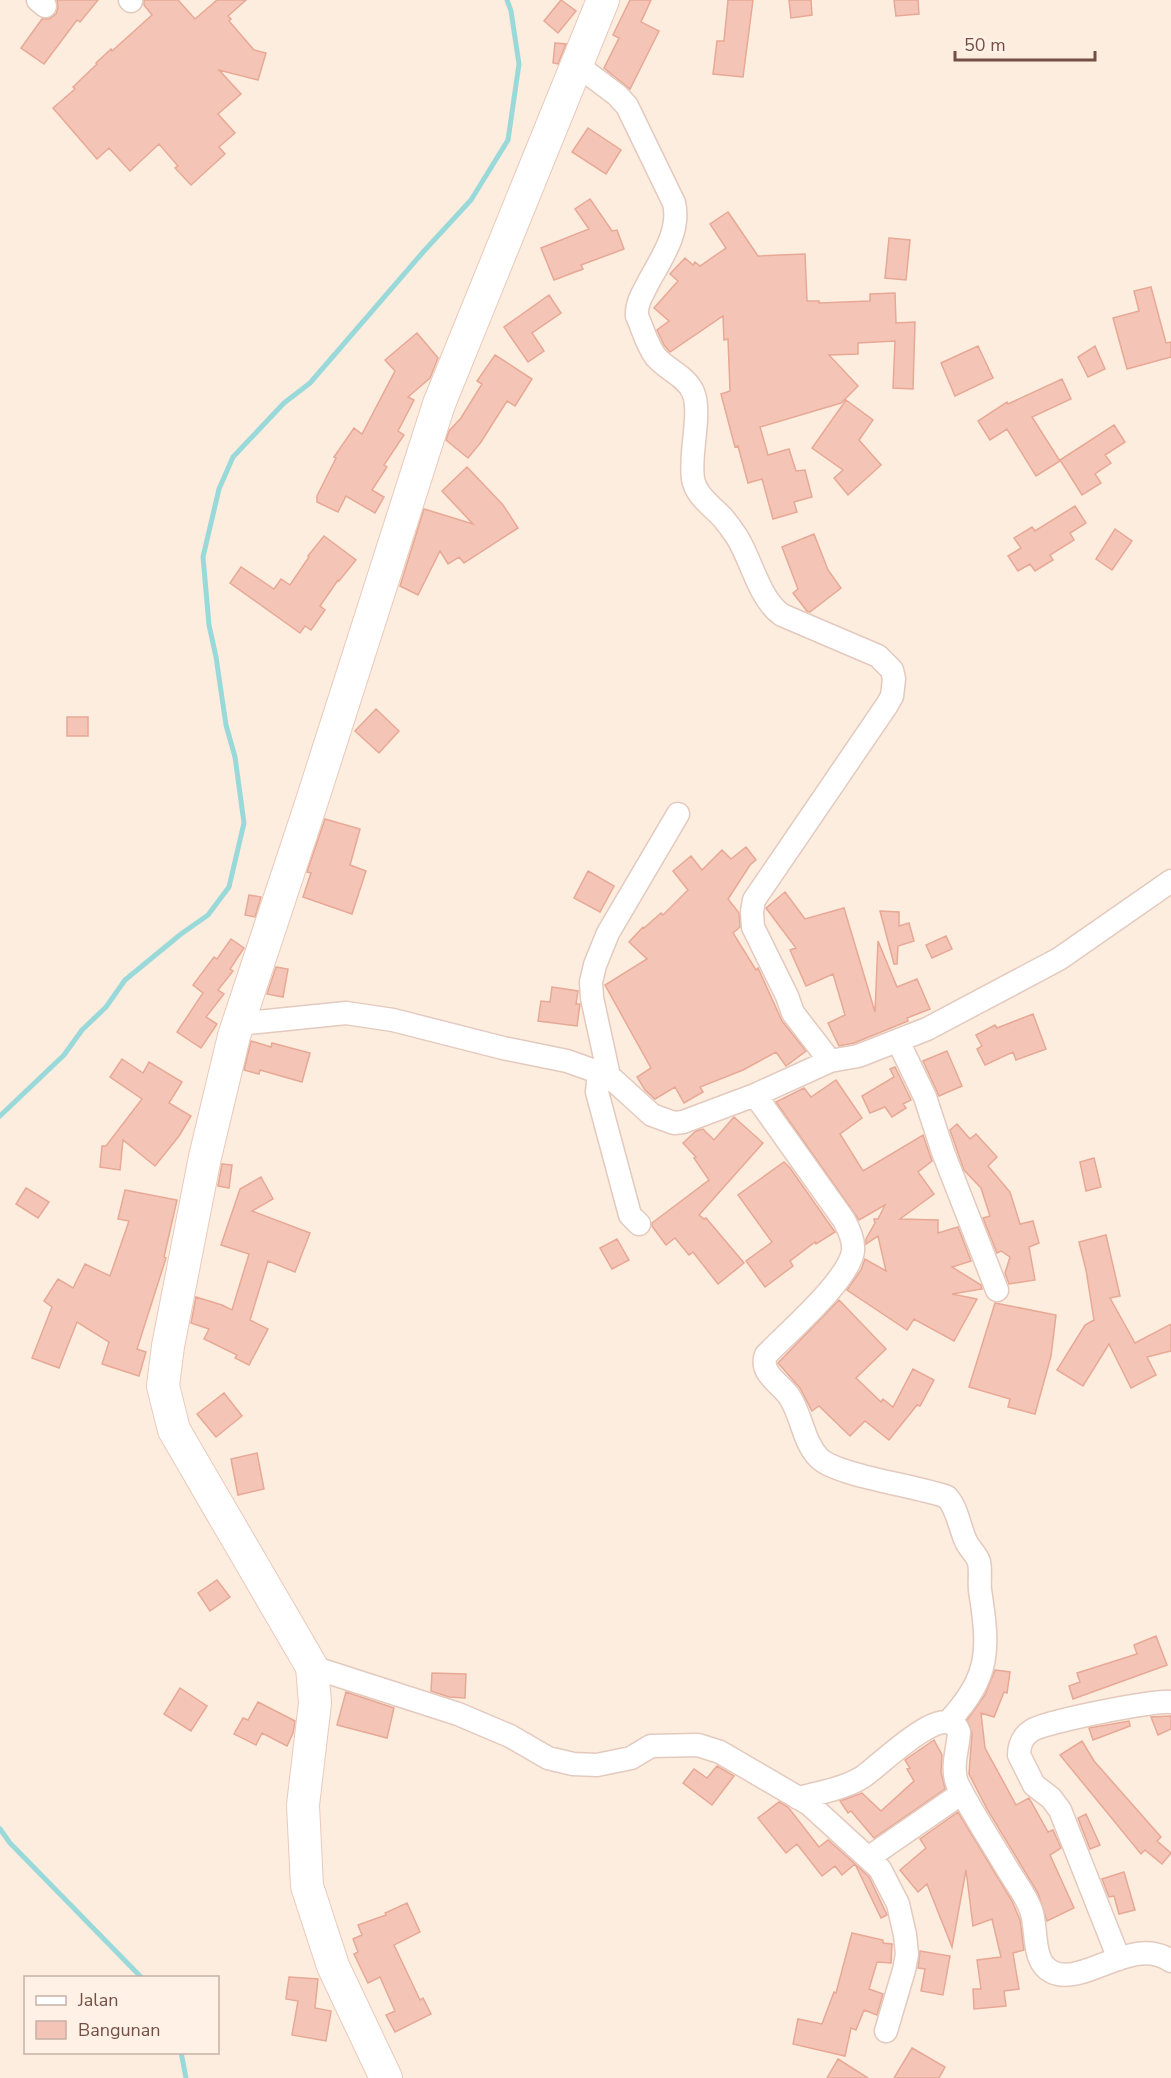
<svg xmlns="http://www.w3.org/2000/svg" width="1171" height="2078" font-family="'Nunito Sans',sans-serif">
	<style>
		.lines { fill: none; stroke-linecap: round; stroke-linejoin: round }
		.stream { stroke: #99d9d9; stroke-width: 5 }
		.building { fill: #f4c5b6; stroke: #e7a895; stroke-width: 1.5 }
		.street-casing { stroke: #e3c9be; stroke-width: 25 }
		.secondary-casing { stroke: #e9c9bb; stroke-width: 34 }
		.street { stroke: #fff; stroke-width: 22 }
		.secondary { stroke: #fff; stroke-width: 32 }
	</style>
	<rect width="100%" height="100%" fill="#fdeddf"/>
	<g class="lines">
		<path class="stream" d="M0,1116L64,1055L82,1030L106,1007L125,980L181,934L208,915L229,887L244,823L235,757L226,725L216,657L209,625L203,557L219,489L233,457L284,403L310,383L424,251L471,200L508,140L519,64L511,11L507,0
			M0,1829L10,1843L142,1978
			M181,2052L186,2078"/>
	</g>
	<path class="building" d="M57,0H98L80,22L77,20L44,64L21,48L42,19H49L56,14L58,8Z
		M144,0H178L195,19L217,0H246L228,16L231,19L229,21L254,50L266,53L258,80L219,70L241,94L218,114L235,133L219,147L225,154L191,185L175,168L178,166L159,144L130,171L109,148L97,159L53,108L75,89L73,87L97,64L96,63L111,49L112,51L152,15L144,5Z
		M561,0L576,11L558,33L544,21Z
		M630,0H651L641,22L659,31L630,89L604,68L619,38L613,35Z
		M728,0H753L743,77L713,74L717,41H724Z
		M789,0H811L812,15L791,18Z
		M894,0H918L919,14L896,16Z
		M555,43L566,44L558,64L553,63Z
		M588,128L621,150L606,174L572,152Z
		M590,199L612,231L617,230L624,249L581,265L583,269L554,280L541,248L589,229L575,209Z
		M728,212L758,256L805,254L807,301H819V303L870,301V294L895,293L896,323L915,322L913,389L893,388L895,341L858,343V354L829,355L858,386L841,403L760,427L768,455L789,449L796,471L805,470L812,497L794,502L797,512L773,519L762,479L748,483L738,446L735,447L721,394L730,391L728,339L724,340L723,316L670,352L664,345L657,330L669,321L654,308L678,281L670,274L685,258L693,265L695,262L700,266L726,248L710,224Z
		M889,238L910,240L906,280L885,278Z
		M1151,287L1166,343L1171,342V357L1127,369L1113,318L1139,311L1134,291Z
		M549,295L561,313L532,333L544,351L528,362L504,327Z
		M417,333L438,358L430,378L408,397L414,400L398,431L404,435L384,465L387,467L372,490L384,497L375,513L346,496L338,512L317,502V496L336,458L334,457L354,428L362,434L395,371L385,360Z
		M978,346L993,378L955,396L941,363Z
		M1095,346L1105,369L1088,377L1078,357Z
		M495,355L532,379L515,406L507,401L481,442L468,458L446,440L449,431L461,418L482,384L477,381Z
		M1062,379L1071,399L1032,417L1060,461L1036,476L1007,429L990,440L978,421L1007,402L1008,404Z
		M846,400L873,420L859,440L881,465L848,495L834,478L843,470L812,448Z
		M1114,425L1125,442L1105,455L1111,463L1095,474L1101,483L1082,495L1060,460Z
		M467,467L503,505L518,528L464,563L459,557L448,564L440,551L418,595L400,586L424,509L473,524L442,491Z
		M1075,506L1086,523L1070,533L1074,540L1050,555L1053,560L1035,571L1030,564L1018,571L1008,556L1021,548L1014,538L1032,527L1035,531Z
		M1115,529L1132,541L1112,570L1096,559Z
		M814,534L828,570L841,588L810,612L807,611L793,593L798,589L782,547Z
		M324,536L356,560L339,581L338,580L320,606L325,610L311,630L305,626L300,633L230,583L241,567L274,589L281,579L290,585L309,557L308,556Z
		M376,709L399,731L379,753L355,731Z
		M67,717H88V736H67Z
		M325,819L360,829L350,865L366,871L352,914L303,897L311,873L307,872Z
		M746,847L756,860L750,865L728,899L739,913L740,927L733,933L756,970L758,968L782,1021L806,1051L786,1066L776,1052L743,1070L700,1087L703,1092L684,1103L675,1087L655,1099L645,1090L637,1077L651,1068L605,985L647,959L629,942L643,927L644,928L661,913L663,915L688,890L673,871L691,856L702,870L722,850L731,859Z
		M588,871L614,886L600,912L574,898Z
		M785,892L805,919L844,908L875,1012L878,941L897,987L917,979L930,1009L907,1018L908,1021L854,1043L839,1046L828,1023L845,1015L833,974L806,986L790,950L796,948L766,908Z
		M249,895L261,897L255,917L245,915Z
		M880,911L899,912V926L909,923L914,941L898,946L897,964H894Z
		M946,936L952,949L932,958L926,945Z
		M231,939L244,948L230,969L233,971L218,990L224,994L206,1017L217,1024L201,1048L177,1032L203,993L193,985L214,957L217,959Z
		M276,967L288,969L283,997L267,994Z
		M552,987L578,991L576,1004H580L577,1026L538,1021L541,1001L550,1002Z
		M1033,1014L1046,1049L1016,1060L1013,1052L985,1065L977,1049L982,1046L976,1035L995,1025L997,1028Z
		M251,1041L271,1047L272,1043L310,1053L302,1082L260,1070L259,1074L244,1070Z
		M947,1051L962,1086L939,1096L923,1061Z
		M122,1059L143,1073L149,1062L182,1082L169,1103L191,1116L179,1136L155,1166L123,1140L120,1170L100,1167L102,1146H106L142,1099L110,1077Z
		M895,1067L911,1100L903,1104L906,1108L892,1117L885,1107L870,1113L862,1096L894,1077L890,1069Z
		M836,1080L862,1118L840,1134L863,1171L923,1135L932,1161L918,1172L934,1194L900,1219L938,1220V1233L958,1227L971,1261L952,1267L981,1285L982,1289L952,1294L977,1299L954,1341L914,1319L907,1330L847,1290L861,1270L865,1259L886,1271L878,1236L866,1244V1239L875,1223L874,1219H878L885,1205L859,1220L776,1102L804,1088L811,1097Z
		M734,1117L763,1143L699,1215L704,1219L706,1218L744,1263L718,1284L693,1252L689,1255L675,1238L666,1245L652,1226V1223L709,1180L694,1158L696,1157L683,1143L696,1131L703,1129L714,1140Z
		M957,1124L970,1139L976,1134L997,1157L988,1166L1010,1192L1020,1224L1033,1221L1039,1243L1029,1247L1035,1280L1009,1284L1005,1273L1010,1257L1001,1251L997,1253L983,1218L990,1216L981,1188L964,1170L950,1130Z
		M1094,1158L1101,1187L1086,1191L1080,1162Z
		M784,1162L790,1168L835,1232L816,1244L815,1242L790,1261L793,1266L765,1287L746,1261L772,1242L738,1195Z
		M222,1164L232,1165L229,1188L218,1186Z
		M261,1177L273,1199L252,1211L310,1233L295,1272L268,1261L250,1320L268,1329L249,1365L235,1358L237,1355L204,1339L209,1329L191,1323L196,1297L222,1305L232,1310L249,1254L221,1245L240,1189Z
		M26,1188L49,1202L38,1218L16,1204Z
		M125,1190L177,1200L164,1257L166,1258L137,1349L146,1352L139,1376L102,1364L109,1342L77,1322L59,1368L32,1358L52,1307L44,1301L58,1279L73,1288L85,1264L110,1276L129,1221L118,1219Z
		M1106,1235L1120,1296L1110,1298L1135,1343L1171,1324V1351L1147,1357L1156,1375L1131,1388L1109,1344L1083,1386L1057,1370L1085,1325L1094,1320L1086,1270L1079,1242Z
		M617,1239L629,1260L612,1269L600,1248Z
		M839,1300L886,1349L856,1378L881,1402L883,1399L893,1407L913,1369L934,1380L920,1406L917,1405L889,1440L865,1421L850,1436L819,1406L812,1411L800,1388L778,1363Z
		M995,1303L1056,1315L1051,1356L1035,1414L1008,1407L1010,1399L969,1387Z
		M224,1393L242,1416L216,1437L197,1414Z
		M257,1453L264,1489L238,1495L231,1459Z
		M217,1580L230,1597L210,1611L198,1593Z
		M1156,1636L1167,1665L1073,1699L1069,1686L1080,1682L1077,1673L1137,1654L1134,1645Z
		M995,1670L1010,1672L1007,1693L1004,1692L994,1717L981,1713L985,1748L1016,1805L1029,1798L1048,1832L1053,1830L1061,1848L1050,1855L1074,1908L1047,1921L1038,1893L987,1809L969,1774L972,1733L967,1720L985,1695Z
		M432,1673L466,1674L465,1698L449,1697L431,1691Z
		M180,1688L207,1706L191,1731L164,1714Z
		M346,1692L394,1708L387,1738L337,1725Z
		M258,1702L295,1721L293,1733L287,1746L262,1733L256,1745L234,1734L243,1718L248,1720Z
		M1171,1716V1729L1158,1735L1151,1717Z
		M1129,1721L1130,1726L1093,1740L1089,1728Z
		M934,1740L942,1755L941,1772L945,1789L874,1838L851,1811L848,1813L840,1801L862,1793L881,1811L914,1781L907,1769L910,1768L905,1760Z
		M1082,1741L1094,1761L1161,1837L1157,1841L1171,1853L1162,1864L1145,1850L1141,1854L1060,1755Z
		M717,1766L734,1776L712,1805L683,1783L694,1769L707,1778Z
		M779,1802L788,1807L819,1847L828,1840L855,1864L842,1875L835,1866L822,1876L797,1844L786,1853L758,1818Z
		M958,1812L1012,1901L1020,1920L1024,1950L1013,1953L1019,1989L1004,1991L1006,2006L974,2009L973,1989H981L977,1960L1001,1957L992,1919L973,1926L966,1870L952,1947L927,1884L918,1892L900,1870L926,1848L920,1839Z
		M1086,1814L1100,1845L1090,1849L1078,1818Z
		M855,1864L869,1877L887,1915L881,1918Z
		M1124,1872L1135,1910L1119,1914L1114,1896L1109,1897L1102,1879Z
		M407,1903L420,1932L394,1945L420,2000L423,1998L431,2014L395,2032L386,2015L395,2011L380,1977L368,1983L354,1954L358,1952L353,1939L362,1935L358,1925L386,1915L385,1913Z
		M852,1933L883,1940V1943L892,1944L891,1963L877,1962L869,1989L883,1994L877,2015L864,2010L856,2030L851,2028L845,2056L793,2044L798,2019L822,2024L834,1992L836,1993Z
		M920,1951L950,1956L943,1995L921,1991L925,1969L918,1968Z
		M289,1977L318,1979L315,2008L331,2011L326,2041L292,2035L298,2001L286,1999Z
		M912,2048L945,2067L939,2078H894Z
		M838,2059L868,2078H827Z"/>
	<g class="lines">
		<defs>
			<path id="street" d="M38,0L45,6
				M130,0L131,1
				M577,65L617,95L627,106L674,203C681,232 660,260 647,285C642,295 636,304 637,316C643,329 647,346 656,357C667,370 686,376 693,392C702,413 689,453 693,479C696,496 712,506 723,518C728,524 733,531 737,537C752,561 759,599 782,615L878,656L892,670L894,679L892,696L887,705L754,900L752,912L753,927L787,996L793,1013L830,1061
				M238,1024L346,1013L393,1020L503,1048L567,1061L609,1076L652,1115L674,1123L683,1122L755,1095L830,1061L858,1056L927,1029L1059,959L1171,881
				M898,1041L925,1097L943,1152L997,1290
				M599,1072L597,1092L630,1215L639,1224
				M609,1076L592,998L591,982L595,965L608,933L678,814
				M755,1095L844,1220C849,1230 854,1240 853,1251C849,1280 787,1333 766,1355C759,1373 780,1383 789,1396C802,1415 803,1442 819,1458C837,1476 919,1486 947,1497C957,1508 959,1525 965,1539C968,1548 976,1553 979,1562C981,1571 979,1580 980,1590C989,1649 991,1675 949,1721
				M312,1667L458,1714L510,1736L548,1758L573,1764L597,1765L631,1758L651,1746L698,1745L720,1752L809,1804L880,1869L898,1904L905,1935L907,1954L904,1970L886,2031
				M798,1798C818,1793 842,1789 861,1778C877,1769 946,1696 959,1732C958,1750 951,1766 957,1783C972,1813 991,1841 1008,1870C1016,1883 1026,1896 1031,1910C1038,1929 1031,1962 1052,1972C1085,1987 1132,1934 1171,1961
				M868,1858L962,1793
				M1119,1959L1060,1810L1051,1798L1034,1785L1019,1755C1019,1746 1023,1736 1031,1731C1042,1722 1155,1700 1171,1702"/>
			<path id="secondary" d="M386,2078L333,1966L307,1886L303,1805L315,1703L312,1667L174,1430L163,1386L168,1346L205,1157L234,1036L311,804L439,404L603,0"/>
		</defs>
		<use href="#street" class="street-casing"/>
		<use href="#secondary" class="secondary-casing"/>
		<use href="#street" class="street"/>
		<use href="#secondary" class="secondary"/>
	</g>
	<rect x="24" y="1976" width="195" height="78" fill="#fff1e6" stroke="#c7b0a6" stroke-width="1.5"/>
	<rect x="36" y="1996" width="30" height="9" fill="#ffffff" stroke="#c7b0a6" stroke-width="1.5"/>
	<text x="78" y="2006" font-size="18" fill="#744f46">Jalan</text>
	<rect x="36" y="2021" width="30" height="18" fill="#f4c5b6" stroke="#c7b0a6" stroke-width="1.5"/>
	<text x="78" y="2036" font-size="18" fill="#744f46">Bangunan</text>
	<path d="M955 51v9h140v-9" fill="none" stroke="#744f46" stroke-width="3"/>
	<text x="964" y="51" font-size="18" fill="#744f46" stroke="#fff1e6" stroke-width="4.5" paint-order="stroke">50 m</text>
</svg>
